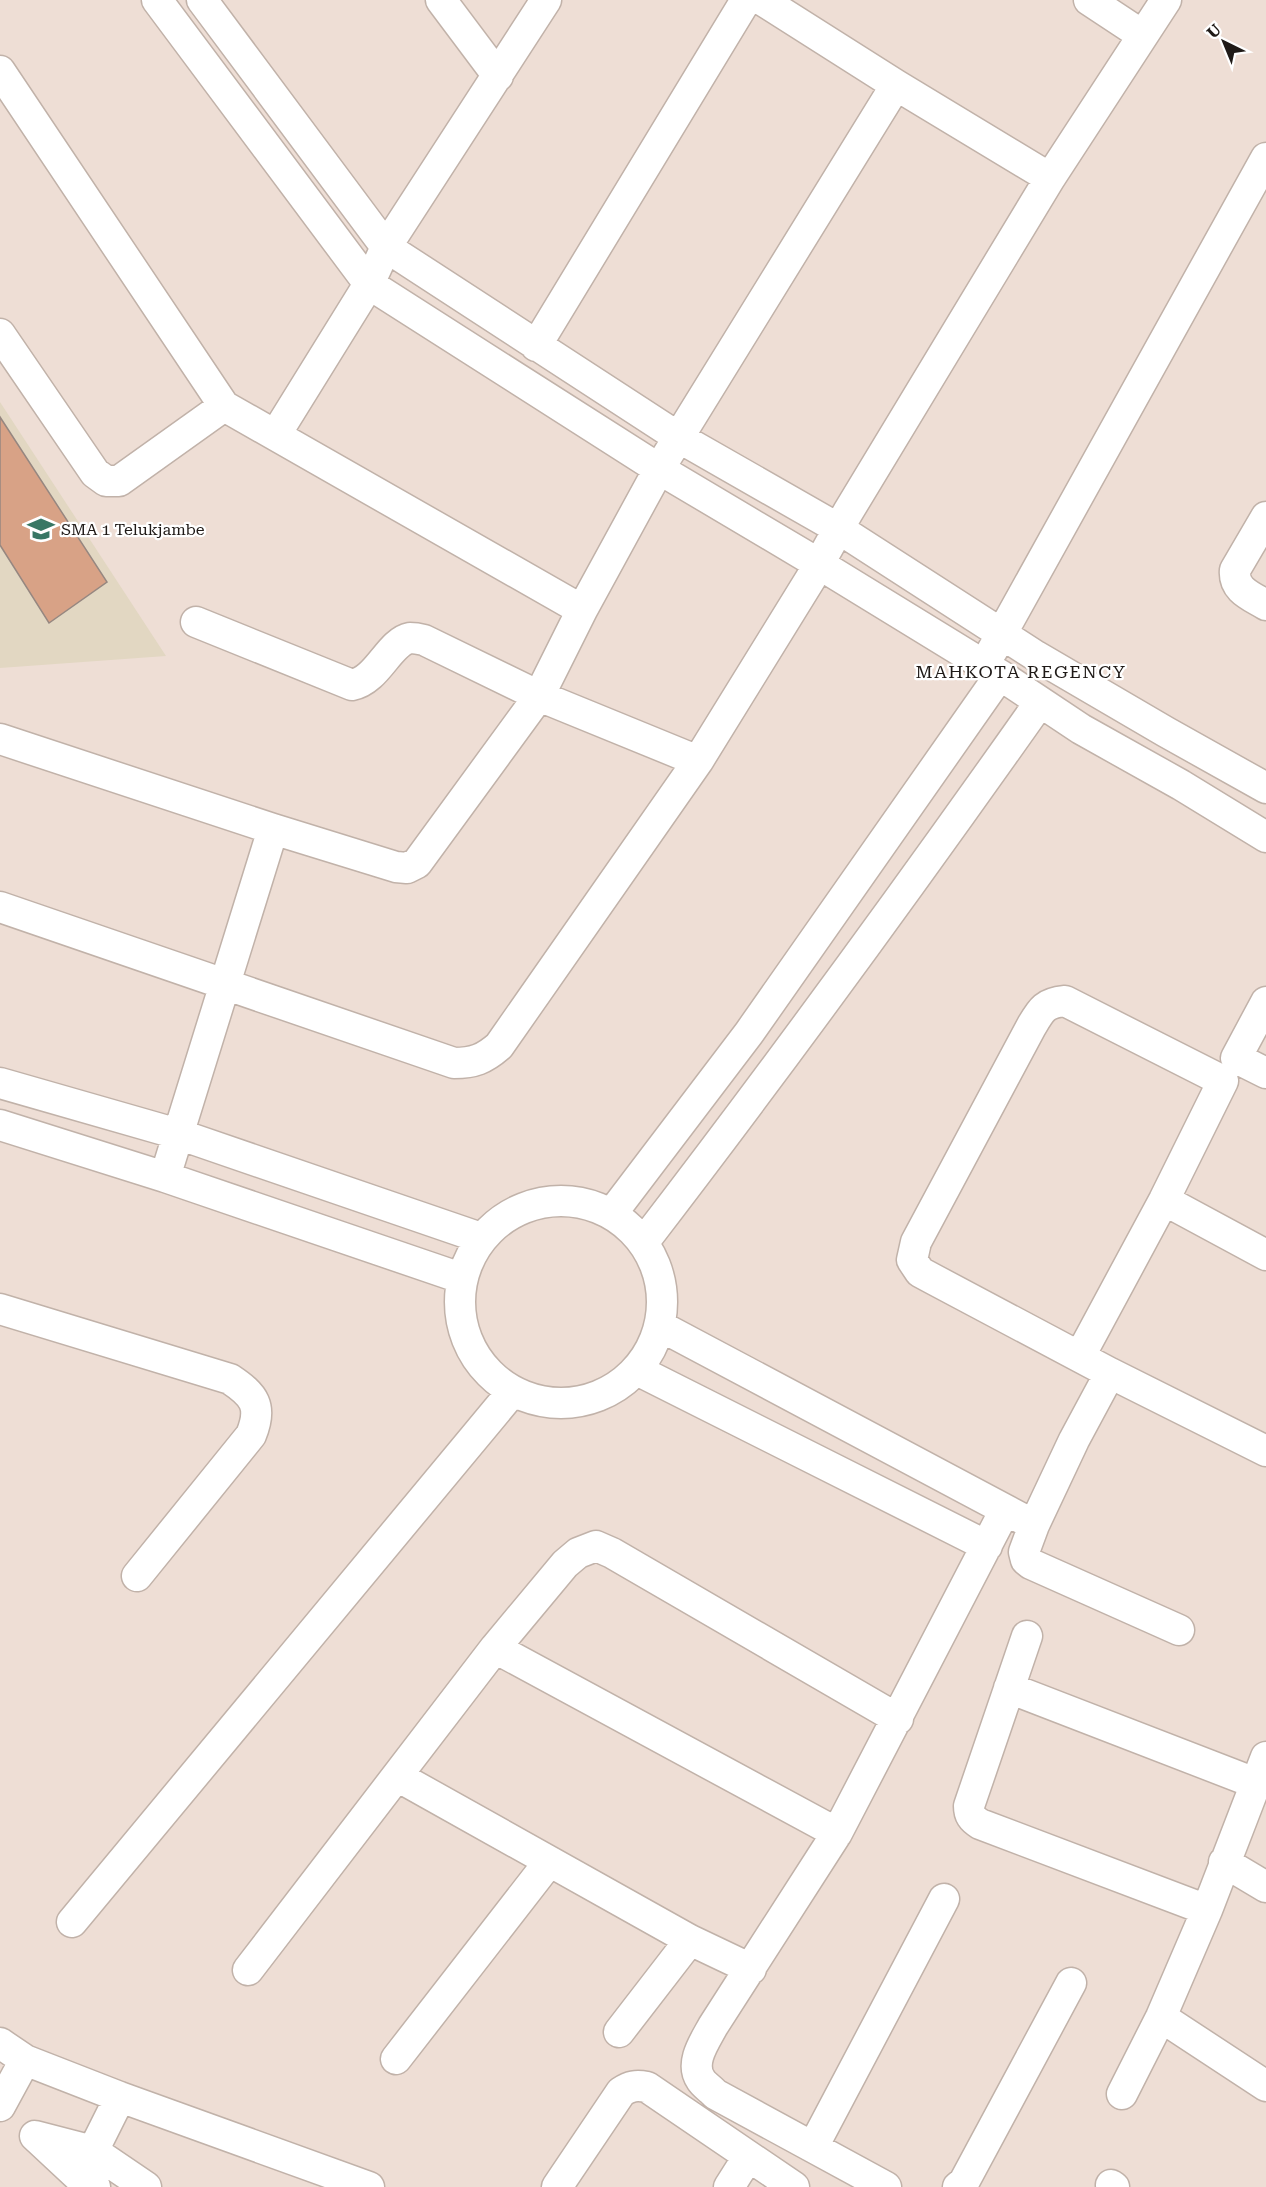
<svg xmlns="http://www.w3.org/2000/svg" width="1266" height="2187" font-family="'Roboto Serif',serif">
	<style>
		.education { fill: #e2d7c2 }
		.building { fill: #d8a286; stroke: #968780; stroke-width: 1.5 }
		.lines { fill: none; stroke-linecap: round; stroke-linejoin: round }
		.street-casing { stroke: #c1b2a9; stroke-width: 33 }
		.street { stroke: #fff; stroke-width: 30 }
		.labels { text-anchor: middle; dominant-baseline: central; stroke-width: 4.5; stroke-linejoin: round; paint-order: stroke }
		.poi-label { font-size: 16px; fill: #1f1a17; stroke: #fff; text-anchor: start }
		.neighbourhood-label { font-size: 18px; letter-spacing: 1.5px; fill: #1f1a17; stroke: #fff }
	</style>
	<rect width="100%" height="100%" fill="#eeded5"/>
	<path class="education" d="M0,402L166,656L0,668Z"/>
	<path class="building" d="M0,417L107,582L49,623L0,545Z"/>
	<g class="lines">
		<defs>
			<path id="street" d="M157,0L369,284L659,469L819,564L1000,675L1081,729L1181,785L1266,837
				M202,0L386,247L678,437L839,529L1036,656L1166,732L1266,788
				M441,0L498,76
				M762,0L896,85L1050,178
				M1089,0L1142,35
				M0,71L224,406L582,610
				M0,334L95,473L106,481H119L224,406
				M536,346L746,0
				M276,434L369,284L386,247L546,0
				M1266,517L1235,570C1233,590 1251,596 1266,605
				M196,622L352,685C378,680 389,642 410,638C415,638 420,639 424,640L539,696L698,761
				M992,651L1266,158
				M0,739L273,829L396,867L407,868L417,863L539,696L582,610L659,469L896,85
				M0,907L454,1063C474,1063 484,1059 499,1046L698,761L811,578L848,512L1050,178L1166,0
				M1266,1002L1236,1058L1266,1073
				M0,1083L178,1134L481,1238
				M0,1125L165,1177L461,1278
				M165,1177L273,829
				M1164,1200L1266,1255
				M460 1302a101 101 0 1 1 202 0a101 101 0 1 1-202 0Z
				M613,1212L749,1033L1000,675
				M643,1243C779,1066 911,885 1040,702
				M0,1309L230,1379C254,1395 263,1406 251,1435L137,1576
				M660,1326L1034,1525L1074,1440L1110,1373
				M1080,1356L1164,1200L1223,1081L1065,1001C1044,1003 1041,1010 1031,1027L916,1242L912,1260L920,1272L933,1279L1110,1373L1266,1451
				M637,1370L987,1546
				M1034,1525L1024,1552L1026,1560L1031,1564L1179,1630
				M1027,1636L969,1806C969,1815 972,1819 980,1824L1207,1910
				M495,1648L837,1833
				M1009,1688L1255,1783
				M397,1776L690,1940L751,1969
				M1224,1862L1266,1887
				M72,1922L512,1392
				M248,1970L495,1648L565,1564L578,1553L596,1546L612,1553L898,1719
				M1161,2017L1266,2086
				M619,2032L690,1940
				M0,2043L25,2060L120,2097L369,2187
				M396,2059L549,1862
				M1122,2094L1161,2017L1207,1910L1266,1757
				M0,2106L25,2060
				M813,2147L944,1899
				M84,2169L120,2097
				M1111,2185L1114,2187
				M95,2187L79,2177L35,2136L93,2151L146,2187
				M557,2187L621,2092C630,2086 636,2085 647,2087L794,2187
				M729,2187L748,2157
				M886,2187L715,2094C711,2089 704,2085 701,2080C689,2063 705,2041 713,2026L837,1833L1005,1510
				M958,2187L964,2182L1071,1983"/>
		</defs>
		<use href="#street" class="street-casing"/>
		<use href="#street" class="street"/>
	</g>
	<defs>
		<symbol id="school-bare" viewBox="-9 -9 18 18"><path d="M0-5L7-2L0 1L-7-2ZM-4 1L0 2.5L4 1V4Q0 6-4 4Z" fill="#387765" stroke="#fff" stroke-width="2.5" paint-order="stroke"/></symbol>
	</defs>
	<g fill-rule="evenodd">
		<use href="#school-bare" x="22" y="510" width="38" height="38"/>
	</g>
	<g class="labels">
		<g class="poi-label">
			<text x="61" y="529">SMA 1 Telukjambe</text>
		</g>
		<g class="neighbourhood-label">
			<text x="1021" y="671">MAHKOTA REGENCY</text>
		</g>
	</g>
	<g transform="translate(1224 42) rotate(317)" stroke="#ffffff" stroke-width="4.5" paint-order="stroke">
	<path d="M0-4.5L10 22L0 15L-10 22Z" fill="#1f1a17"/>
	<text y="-9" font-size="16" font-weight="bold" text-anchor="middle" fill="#1f1a17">U</text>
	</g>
</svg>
